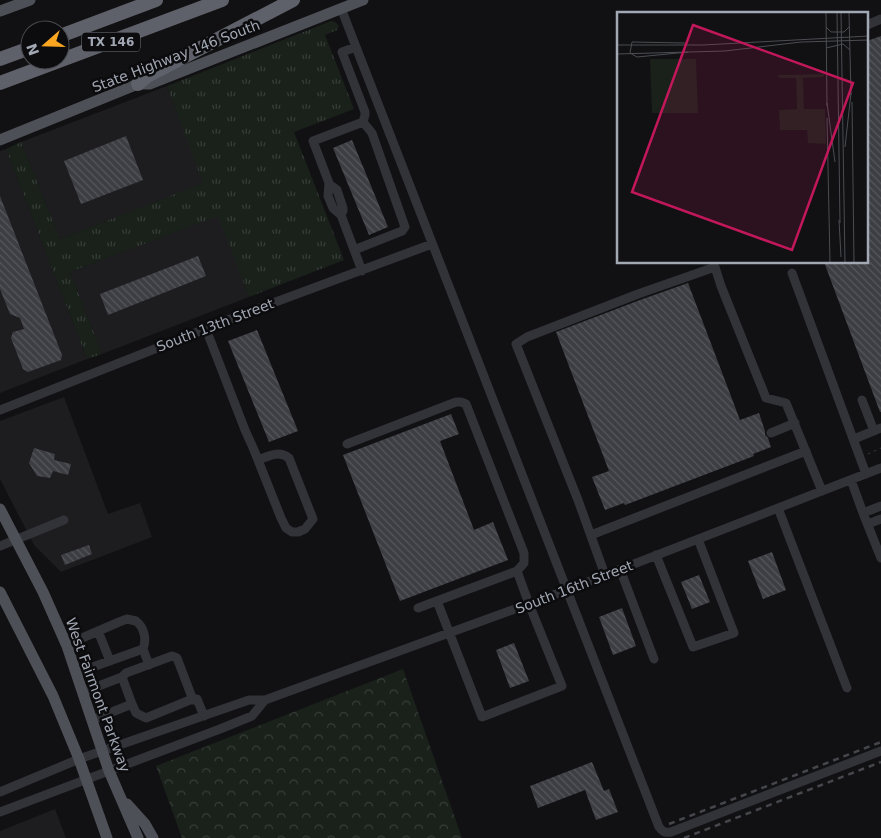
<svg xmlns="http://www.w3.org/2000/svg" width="881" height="838" font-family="'DejaVu Sans',sans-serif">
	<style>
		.built { fill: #1d1d20 }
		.grass { fill: url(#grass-tufts) }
		.forest { fill: url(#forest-crowns) }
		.building { fill: url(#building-back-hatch) }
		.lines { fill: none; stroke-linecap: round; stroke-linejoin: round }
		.path { stroke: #383a3f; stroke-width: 1; stroke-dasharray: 2.5 4; stroke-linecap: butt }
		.minor { stroke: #323338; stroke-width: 9 }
		.major { stroke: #4e5057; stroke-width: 11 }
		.highway { stroke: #5e6169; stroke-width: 14 }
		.rail { stroke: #45474d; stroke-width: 2.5; stroke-dasharray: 6 5; stroke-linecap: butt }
		.labels { text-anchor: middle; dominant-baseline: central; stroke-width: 5; stroke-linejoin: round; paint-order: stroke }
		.shield { fill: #0c0c0e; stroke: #757982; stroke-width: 1 }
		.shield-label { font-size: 12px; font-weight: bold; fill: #a2a8b4 }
		.street-label { font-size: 14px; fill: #a2a8b4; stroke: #0c0c0e }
		.inset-road { fill: none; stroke: #4b4d53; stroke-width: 1 }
		.view { fill: #c2185b; fill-opacity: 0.15; stroke: #c2185b; stroke-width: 2.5 }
		.inset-edge { fill: none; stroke: #a2a8b4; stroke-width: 2.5 }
	</style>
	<defs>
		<pattern id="grass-tufts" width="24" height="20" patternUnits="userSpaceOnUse" patternTransform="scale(1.25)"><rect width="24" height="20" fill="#19211a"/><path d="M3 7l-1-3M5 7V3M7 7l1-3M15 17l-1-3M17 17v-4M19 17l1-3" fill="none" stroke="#373e39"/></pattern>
		<pattern id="forest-crowns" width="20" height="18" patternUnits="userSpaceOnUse" patternTransform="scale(1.25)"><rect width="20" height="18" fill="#19211a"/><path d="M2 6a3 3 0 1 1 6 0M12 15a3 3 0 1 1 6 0" fill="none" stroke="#373e39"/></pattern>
		<pattern id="building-back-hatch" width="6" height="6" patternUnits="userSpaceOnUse" patternTransform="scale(1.25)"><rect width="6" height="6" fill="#3d3e43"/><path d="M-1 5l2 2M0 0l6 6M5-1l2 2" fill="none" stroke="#56575c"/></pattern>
	</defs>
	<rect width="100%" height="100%" fill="#111113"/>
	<path class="built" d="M167,86L204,183L60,239L21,142Z
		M6,149L87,359L0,393V151Z
		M219,215L249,297L102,354L70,272Z
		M64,397L108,514L140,503L152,537L61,572L34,545L0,479V421Z
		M55,809L66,838H0V831Z"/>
	<path class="grass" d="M331,21L335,22L339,26L337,30L325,35L354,109L294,132L344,260L249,297L218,216L70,272L102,354L87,359L6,149L21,142L60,239L203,183L167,86Z"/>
	<path class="forest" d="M403,669L462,838H182L156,766Z"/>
	<path class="building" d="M881,36V412H880L824,262H867V41Z
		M126,136L143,180L81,204L64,161Z
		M352,140L388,227L369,235L333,148Z
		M0,196L62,355L61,360L28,372L23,369L11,338L13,332L24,329L20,318L10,314L0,289Z
		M198,256L206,276L108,315L100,294Z
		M688,283L740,420L759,413L765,431V435L768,438L771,447L753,454L754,456L625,505L624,503L605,510L592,477L609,471L556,332L640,300Z
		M257,330L298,431L269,442L228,341Z
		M451,414L459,434L440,441L474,530L493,522L508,560L400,601L343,455Z
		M34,448L55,454L54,460L71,464L68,475L53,471L50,478L37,476L29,463Z
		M89,545L92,554L65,565L61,555Z
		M772,552L786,590L763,599L748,561Z
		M699,575L710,602L692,609L681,582Z
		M622,608L636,646L613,655L599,617Z
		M514,643L529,681L510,688L496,650Z
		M592,762L604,791L609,789L618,812L596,820L585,790L538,808L530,786Z"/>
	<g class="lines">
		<path class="path" d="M868,454L881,448"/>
		<path class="minor" d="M341,8L356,47L342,52L365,112V115L363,122L372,133L405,227L402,231L354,250
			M867,25L881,19
			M356,47L659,827C663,832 665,833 671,832L881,751
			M330,185L337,190L343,208V211L341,215
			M362,271L341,215L333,208L328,196L329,183L313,141L363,122
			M792,273L866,474
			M206,329L245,430L254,450L281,518L286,528L292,532H298L305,529L313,519L289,458C279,450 269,456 258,460
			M862,400L874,431
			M0,410L238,316L432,244
			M771,433L795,423
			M854,439L881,428
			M347,444L456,402H461L466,404L524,553V563L517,571L529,604L562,686L482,717L437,601
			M851,480L863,513L881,506
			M778,508L847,688
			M863,513L881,558
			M868,524L881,519
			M591,535L806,451
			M0,546L64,520
			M656,555L693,647L734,633L698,539
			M620,569L654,659
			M605,575L578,500L516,344L527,337L638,294L715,267L721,286L766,398L786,403L822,491
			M418,608L517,571
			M98,631L110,661
			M66,645L119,622L127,619L136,621C144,627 147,639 143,649
			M76,673L143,649L149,665
			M122,677L126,673L172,656L177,658L193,700
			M83,692L122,677L132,704
			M92,720L132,704L136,713L146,718L190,700L197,699L204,716
			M0,792L79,759L249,700H265L567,590L881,468
			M0,812L220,729L252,716L265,700"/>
		<path class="major" d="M0,11L30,0
			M0,140L138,84H150L363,0
			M0,509L43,592L67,646L109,771L138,838
			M0,592L53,696L79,759L107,838
			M127,804L145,824L153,838"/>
		<path class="highway" d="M60,36L156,0
			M0,59L30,48
			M0,83L222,0
			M138,84L147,76L293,0"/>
		<path class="rail" d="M669,824L881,742
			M684,838L881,762"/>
	</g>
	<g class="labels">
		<rect class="shield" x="82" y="32.5" width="58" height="19" rx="4"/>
		<g class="shield-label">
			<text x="111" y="42">TX 146</text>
		</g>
		<g class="street-label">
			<text transform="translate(176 56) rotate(-21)">State Highway 146 South</text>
			<text transform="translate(215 325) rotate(-21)">South 13th Street</text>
			<text transform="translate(574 587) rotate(-21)">South 16th Street</text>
			<text transform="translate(98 695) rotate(70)">West Fairmont Parkway</text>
		</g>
	</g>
	<g transform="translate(617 12)">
		<rect width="251" height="251" fill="#111113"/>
		<path d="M207,62V65L186,66L187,97H208L209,132L191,131L190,118H163L162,98L180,97L179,66H162L161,63Z" fill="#19211a"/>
		<path d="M33,47H79L81,101H35Z" fill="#19211a"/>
		<path class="inset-road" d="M209,1L210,94M220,1L223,211M224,1L228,251M232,1L234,83M209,15L214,20H227L232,15M68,31L15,30L13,41L20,45L71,40M0,33H86L252,24M209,36L226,32L233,38M0,42L108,39L184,30L252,28M235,90L237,251M210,91L218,150M210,106L213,251M228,135L234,81M222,208L224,245"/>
		<path class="view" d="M76,13L236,71L175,238L15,180Z"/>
		<rect width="251" height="251" class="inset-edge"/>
	</g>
	<g transform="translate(45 45) rotate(250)"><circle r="24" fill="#0c0c0e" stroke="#484a50"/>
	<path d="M0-4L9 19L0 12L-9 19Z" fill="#faa621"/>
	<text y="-8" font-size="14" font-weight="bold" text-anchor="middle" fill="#a2a8b4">N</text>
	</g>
</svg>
